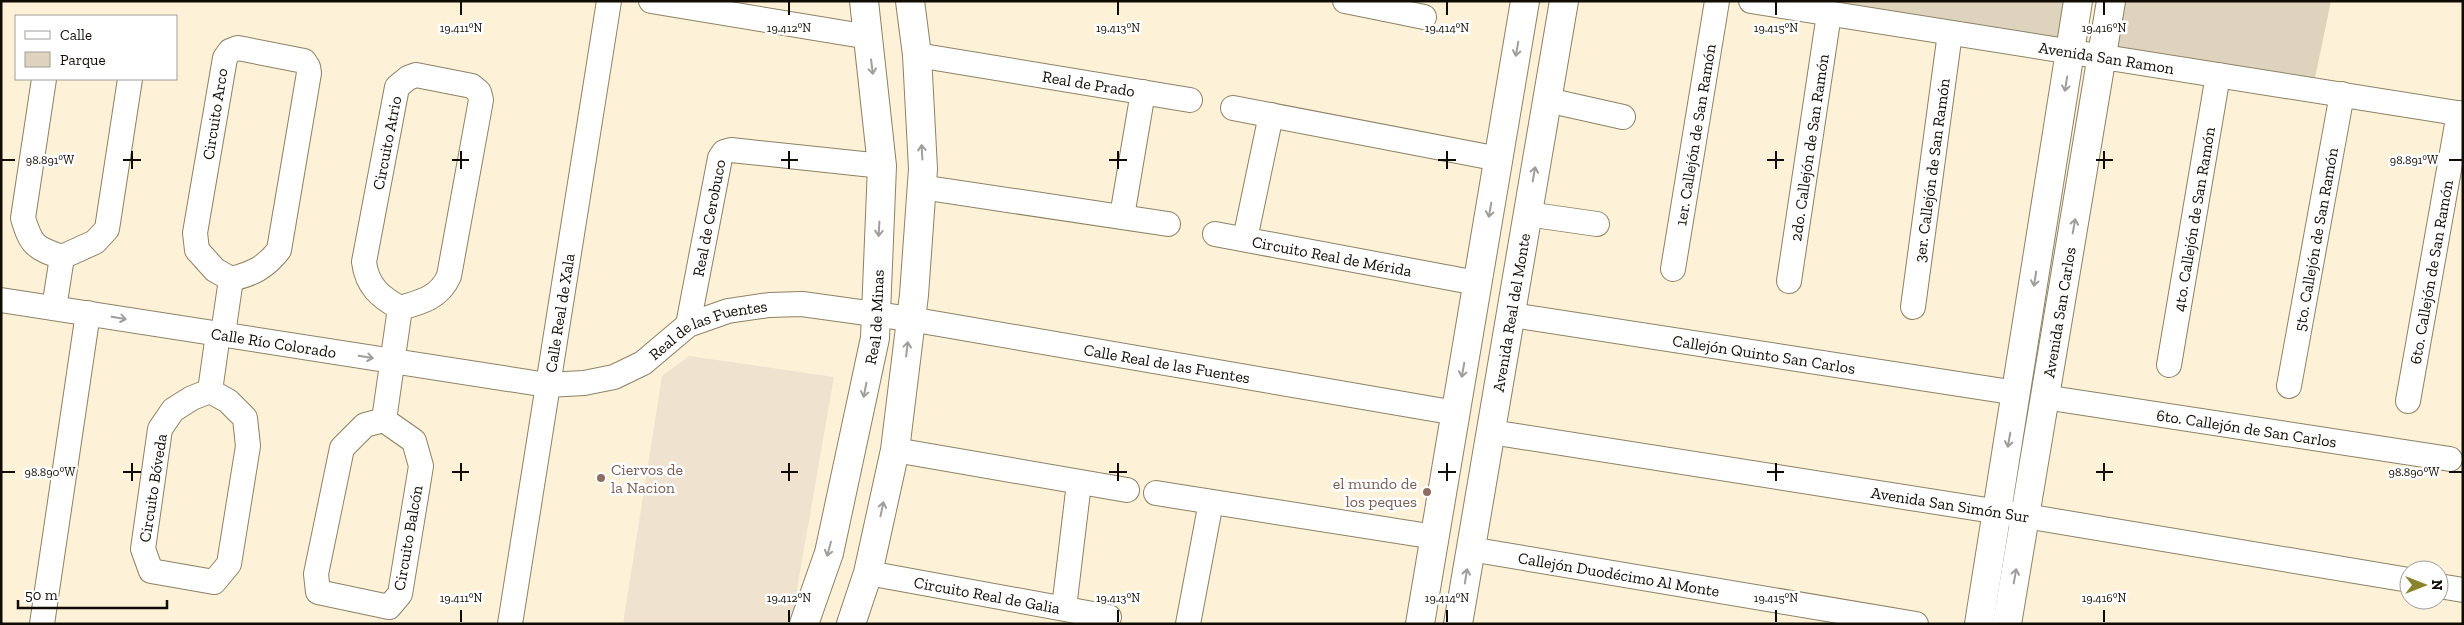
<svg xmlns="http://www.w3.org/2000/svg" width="2464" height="625" font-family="'Zilla Slab',serif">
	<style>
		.education { fill: #efe3cf }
		.green { fill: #ded4bd }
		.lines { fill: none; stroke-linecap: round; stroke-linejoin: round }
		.minor-casing { stroke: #8d8164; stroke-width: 26 }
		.tertiary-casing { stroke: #8d8164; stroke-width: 30 }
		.minor { stroke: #fff; stroke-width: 24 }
		.tertiary { stroke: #fff; stroke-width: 28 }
		.oneway { stroke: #a09e9a }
		.ticks { fill: none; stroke: #110c03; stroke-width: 2 }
		.education-dot { fill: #8d6e63; stroke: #fff; stroke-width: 2 }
		.labels { text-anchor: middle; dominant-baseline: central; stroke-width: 5; stroke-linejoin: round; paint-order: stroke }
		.street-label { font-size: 16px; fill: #110c03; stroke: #fff }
		.education-label { font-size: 16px; fill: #785e54; stroke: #fff; text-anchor: start }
		.ticks-label { font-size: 12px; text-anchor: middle; fill: #110c03; stroke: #fff; stroke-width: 5; stroke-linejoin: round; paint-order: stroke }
	</style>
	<rect width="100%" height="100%" fill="#fdf2d8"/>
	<path class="education" d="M689,356L834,377L791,624H623L662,376Z"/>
	<path class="green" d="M1825,1H2065L2059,39Z
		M2122,1H2331L2315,78L2115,47Z"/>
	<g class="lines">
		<defs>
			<g id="minor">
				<path d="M651,1L869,37"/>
				<path d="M1345,1L1385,9L1387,1"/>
				<path id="s1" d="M1751,1L2463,114"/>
				<path d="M1385,9L1424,17"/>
				<path d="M238,48L304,61L308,67L309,73L279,250C265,268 252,274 231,279L215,270L197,250L195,233L225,58L230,51Z"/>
				<path id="s2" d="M917,55L1190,100"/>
				<path d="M416,75L472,86L479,92L481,100L449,276C440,297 422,302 400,308C380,297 367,286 364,262L397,87L408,78Z"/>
				<path d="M44,79L23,218C31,245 35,248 62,257L95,242L107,229L130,79"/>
				<path d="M1547,100L1623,117"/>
				<path d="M1233,108L1499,159"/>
				<path d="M921,187L1168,224"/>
				<path d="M1527,214L1597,224"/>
				<path d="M1122,216L1143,92"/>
				<path id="s3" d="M1215,234L1477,283"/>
				<path d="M1245,239L1271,115"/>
				<path id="s4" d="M1673,269L1717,1"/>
				<path id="s5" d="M1789,281L1829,14"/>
				<path id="s6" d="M1,300L547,385L584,383L614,377L643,363L688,325L728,311L769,305L802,304L910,319L1456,413"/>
				<path id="s7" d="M1913,307L1950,33"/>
				<path d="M54,308L62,257"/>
				<path id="s8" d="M1512,315L2017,393"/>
				<path id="s9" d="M688,325L720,158L724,152L731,150L882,166"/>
				<path d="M223,334L231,279"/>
				<path id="s10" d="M2169,365L2218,75"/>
				<path id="s11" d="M2289,386L2342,94"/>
				<path d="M210,391L228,401L245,418L248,446L229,564L214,582L151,571L143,549L160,429L173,410L192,398Z"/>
				<path d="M210,391L218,334"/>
				<path id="s12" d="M2044,397L2450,459"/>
				<path id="s13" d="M2408,401L2459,113"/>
				<path d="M384,420L414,441L421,466L400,594L389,607L318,592L316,574L342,448L365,425Z"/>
				<path d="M384,420L400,308"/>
				<path id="s14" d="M1491,432L2025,516L2409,580"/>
				<path d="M895,450L1127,490"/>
				<path d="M1156,493L1435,537"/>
				<path id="s15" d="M1470,549L1916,624"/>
				<path id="s16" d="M868,573L1109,617"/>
				<path d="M2439,586L2463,590"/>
				<path d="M1064,608L1079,483"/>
				<path d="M42,624L88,313"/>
				<path id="s17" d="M510,624L609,1"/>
				<path d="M1188,624L1211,502"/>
			</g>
			<g id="tertiary">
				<path id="s18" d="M804,624L829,553L875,338L882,166L864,1"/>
				<path d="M851,624L868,573L895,450L914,295L923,169L917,55L910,1"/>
				<path d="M1420,624L1525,1"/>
				<path id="s19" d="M1458,624L1564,1"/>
				<path d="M1979,624L2078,1"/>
				<path id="s20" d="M2007,624L2111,1"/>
			</g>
		</defs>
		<use href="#minor" class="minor-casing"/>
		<use href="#tertiary" class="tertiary-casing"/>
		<use href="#minor" class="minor"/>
		<use href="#tertiary" class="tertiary"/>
	</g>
	<defs><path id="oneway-shaft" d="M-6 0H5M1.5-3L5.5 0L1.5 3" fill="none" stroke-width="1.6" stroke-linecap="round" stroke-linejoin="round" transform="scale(1.25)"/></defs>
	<g class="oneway">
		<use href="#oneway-shaft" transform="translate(1517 49) rotate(100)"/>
		<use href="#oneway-shaft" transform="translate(872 67) rotate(83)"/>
		<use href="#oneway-shaft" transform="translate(2066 84) rotate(99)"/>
		<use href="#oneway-shaft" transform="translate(922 152) rotate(-93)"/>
		<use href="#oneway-shaft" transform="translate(1534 174) rotate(-80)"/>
		<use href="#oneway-shaft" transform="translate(1490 210) rotate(100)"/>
		<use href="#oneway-shaft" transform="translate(2074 226) rotate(-80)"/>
		<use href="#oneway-shaft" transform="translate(879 229) rotate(93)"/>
		<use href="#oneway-shaft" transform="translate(2035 279) rotate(99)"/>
		<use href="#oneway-shaft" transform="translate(119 318) rotate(9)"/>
		<use href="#oneway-shaft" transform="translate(907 349) rotate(-83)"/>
		<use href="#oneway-shaft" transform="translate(366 357) rotate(9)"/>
		<use href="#oneway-shaft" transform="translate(1463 370) rotate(100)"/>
		<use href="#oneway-shaft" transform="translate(865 390) rotate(101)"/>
		<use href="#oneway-shaft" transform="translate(2009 440) rotate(100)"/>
		<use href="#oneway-shaft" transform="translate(882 509) rotate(-78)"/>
		<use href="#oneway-shaft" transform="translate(829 549) rotate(105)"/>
		<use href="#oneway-shaft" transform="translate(1466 576) rotate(-81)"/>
		<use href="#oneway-shaft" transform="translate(2015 576) rotate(-80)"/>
	</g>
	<path class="ticks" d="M461,2V15M789,2V15M1118,2V15M1447,2V15M1776,2V15M2104,2V15M132,151V169M461,151V169M789,151V169M1118,151V169M1447,151V169M1776,151V169M2104,151V169M2,160H15M123,160H141M452,160H469M781,160H798M1109,160H1127M1438,160H1456M1767,160H1784M2096,160H2113M2449,160H2462M132,463V481M461,463V481M789,463V481M1118,463V481M1447,463V481M1776,463V481M2104,463V481M2,472H15M123,472H141M452,472H469M781,472H798M1109,472H1127M1438,472H1456M1767,472H1784M2096,472H2113M2449,472H2462M461,610V622M789,610V622M1118,610V622M1447,610V622M1776,610V622M2104,610V622"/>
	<g class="education-dot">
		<circle cx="601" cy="478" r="5"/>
		<circle cx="1427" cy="492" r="5"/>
	</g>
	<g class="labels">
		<g class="street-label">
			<text stroke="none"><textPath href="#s1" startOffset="360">Avenida San Ramon</textPath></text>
			<text stroke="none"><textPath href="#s2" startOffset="174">Real de Prado</textPath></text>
			<text transform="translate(215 114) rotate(-81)">Circuito Arco</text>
			<text stroke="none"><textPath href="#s4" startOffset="136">1er. Callejón de San Ramón</textPath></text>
			<text transform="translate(387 143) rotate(-79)">Circuito Atrio</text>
			<text stroke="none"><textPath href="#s5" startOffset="135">2do. Callejón de San Ramón</textPath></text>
			<text stroke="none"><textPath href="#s7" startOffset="138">3er. Callejón de San Ramón</textPath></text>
			<text stroke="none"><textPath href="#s9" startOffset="109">Real de Cerobuco</textPath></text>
			<text stroke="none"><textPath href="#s10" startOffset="148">4to. Callejón de San Ramón</textPath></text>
			<text stroke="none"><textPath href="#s11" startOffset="149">5to. Callejón de San Ramón</textPath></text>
			<text stroke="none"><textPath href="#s3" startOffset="119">Circuito Real de Mérida</textPath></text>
			<text stroke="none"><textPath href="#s13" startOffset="131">6to. Callejón de San Ramón</textPath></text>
			<text stroke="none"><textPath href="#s17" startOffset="315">Calle Real de Xala</textPath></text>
			<text stroke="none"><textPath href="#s20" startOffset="316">Avenida San Carlos</textPath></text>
			<text stroke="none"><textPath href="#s19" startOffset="316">Avenida Real del Monte</textPath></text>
			<text stroke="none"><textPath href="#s18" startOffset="316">Real de Minas</textPath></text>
			<text stroke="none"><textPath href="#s6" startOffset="728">Real de las Fuentes</textPath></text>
			<text stroke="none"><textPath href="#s6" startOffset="276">Calle Río Colorado</textPath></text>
			<text stroke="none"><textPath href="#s8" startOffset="255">Callejón Quinto San Carlos</textPath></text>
			<text stroke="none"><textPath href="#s6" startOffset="1198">Calle Real de las Fuentes</textPath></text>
			<text stroke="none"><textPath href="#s12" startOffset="205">6to. Callejón de San Carlos</textPath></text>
			<text transform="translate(153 488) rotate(-81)">Circuito Bóveda</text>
			<text stroke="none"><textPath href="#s14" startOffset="465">Avenida San Simón Sur</textPath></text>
			<text transform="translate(408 538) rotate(-80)">Circuito Balcón</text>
			<text stroke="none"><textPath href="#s15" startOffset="151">Callejón Duodécimo Al Monte</textPath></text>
			<text stroke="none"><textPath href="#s16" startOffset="121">Circuito Real de Galia</textPath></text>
		</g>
		<g class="education-label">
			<text x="611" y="469">Ciervos de<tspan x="611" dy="18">la Nacion</tspan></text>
			<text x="1417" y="483" text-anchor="end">el mundo de<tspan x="1417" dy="18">los peques</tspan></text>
		</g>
	</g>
	<g class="ticks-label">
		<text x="461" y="32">19.411°N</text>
		<text x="789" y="32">19.412°N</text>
		<text x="1118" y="32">19.413°N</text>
		<text x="1447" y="32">19.414°N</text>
		<text x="1776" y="32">19.415°N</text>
		<text x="2104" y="32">19.416°N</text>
		<text x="2414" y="164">98.891°W</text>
		<text x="50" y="164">98.891°W</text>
		<text x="2414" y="476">98.890°W</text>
		<text x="50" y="476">98.890°W</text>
		<text x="461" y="602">19.411°N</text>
		<text x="789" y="602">19.412°N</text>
		<text x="1118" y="602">19.413°N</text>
		<text x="1447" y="602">19.414°N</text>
		<text x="1776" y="602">19.415°N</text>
		<text x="2104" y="602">19.416°N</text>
	</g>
	<rect width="2464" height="625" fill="none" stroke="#110c03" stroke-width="5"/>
	<rect x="15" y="15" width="162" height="65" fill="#ffffff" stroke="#a09e9a"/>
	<rect x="25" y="31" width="25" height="8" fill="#ffffff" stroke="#a09e9a"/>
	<text x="60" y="40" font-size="15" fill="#110c03">Calle</text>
	<rect x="25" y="52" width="25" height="15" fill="#ded4bd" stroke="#a09e9a"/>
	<text x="60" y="65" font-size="15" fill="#110c03">Parque</text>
	<g transform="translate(2424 585) rotate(90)"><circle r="24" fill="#ffffff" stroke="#a09e9a"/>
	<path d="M0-4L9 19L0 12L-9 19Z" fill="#89832b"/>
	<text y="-8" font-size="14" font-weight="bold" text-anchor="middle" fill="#110c03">N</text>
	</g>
	<path d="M18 600v8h149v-8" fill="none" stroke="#110c03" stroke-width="2.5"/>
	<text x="25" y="600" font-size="15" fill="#110c03" stroke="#ffffff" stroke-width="4" paint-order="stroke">50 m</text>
</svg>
